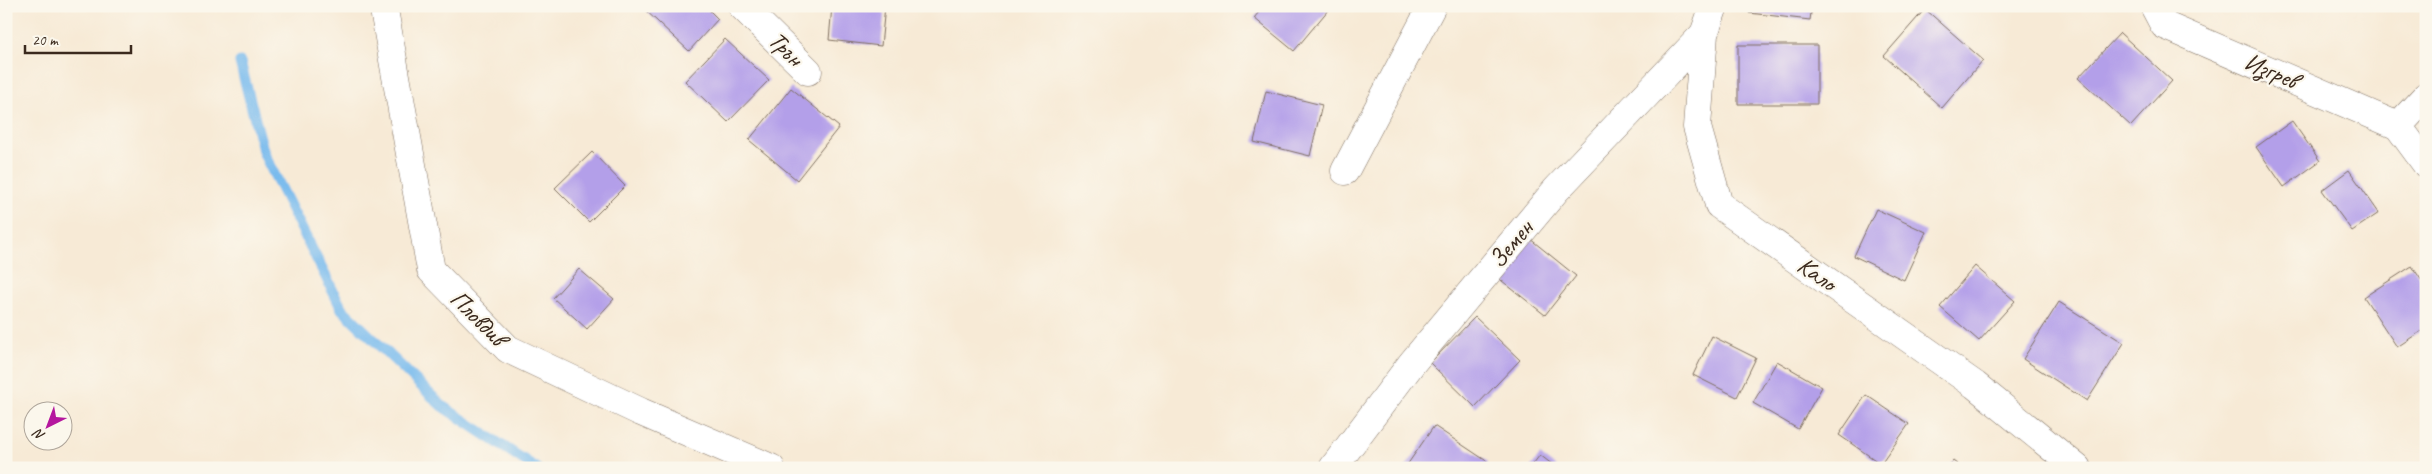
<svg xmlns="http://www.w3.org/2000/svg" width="2432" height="474" font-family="Caveat,sans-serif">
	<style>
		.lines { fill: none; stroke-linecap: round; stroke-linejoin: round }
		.stream { stroke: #77baed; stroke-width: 11 }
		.building { fill: #b39fe9 }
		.street-casing { stroke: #7d6d5e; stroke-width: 29 }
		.street { stroke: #fff; stroke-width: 28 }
		.labels { text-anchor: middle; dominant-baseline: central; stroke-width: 4.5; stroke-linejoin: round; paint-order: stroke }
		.street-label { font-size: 25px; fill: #3b2a1e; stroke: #fbf7ec }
	</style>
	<rect width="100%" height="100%" fill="#fbf7ec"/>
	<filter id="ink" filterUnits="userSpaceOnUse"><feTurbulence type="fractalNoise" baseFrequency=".02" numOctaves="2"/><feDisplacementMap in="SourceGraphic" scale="10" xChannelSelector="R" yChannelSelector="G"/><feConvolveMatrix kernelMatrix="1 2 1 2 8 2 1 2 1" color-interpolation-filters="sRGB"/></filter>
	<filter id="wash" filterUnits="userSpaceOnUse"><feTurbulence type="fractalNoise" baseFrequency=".0096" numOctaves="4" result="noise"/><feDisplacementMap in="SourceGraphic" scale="20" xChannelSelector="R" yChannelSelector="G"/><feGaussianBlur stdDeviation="1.12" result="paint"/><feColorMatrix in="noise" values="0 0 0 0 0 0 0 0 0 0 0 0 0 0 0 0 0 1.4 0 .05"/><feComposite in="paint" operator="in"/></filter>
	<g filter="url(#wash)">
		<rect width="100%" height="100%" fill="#f7ead6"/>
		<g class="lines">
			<path class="stream" d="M240,62L264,154L342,309L442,406L536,468"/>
		</g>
		<g id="blocks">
			<path class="building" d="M644,6H705L718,19L689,51L643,8Z
				M832,6H885L881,46L829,40Z
				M1264,6H1325L1329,9L1294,51L1254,18Z
				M1750,6H1812L1810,20L1749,13Z
				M1925,9L1983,60L1942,108L1884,56Z
				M2120,33L2172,81L2131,126L2078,78Z
				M725,39L769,80L728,122L685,81Z
				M1738,45H1817V104H1738Z
				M791,88L839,127L797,180L749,140Z
				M1266,91L1322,105L1310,156L1254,142Z
				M2292,121L2320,161L2284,187L2256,147Z
				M592,152L625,186L589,222L555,188Z
				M2349,170L2379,213L2352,231L2322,190Z
				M1876,209L1926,232L1904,280L1854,256Z
				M1529,238L1576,276L1545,315L1497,277Z
				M1975,266L2015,301L1979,341L1940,307Z
				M2412,266L2426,287V328L2397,347L2364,297Z
				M579,269L614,299L587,329L553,298Z
				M2059,302L2124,343L2087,401L2023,359Z
				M1475,317L1520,360L1475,407L1430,363Z
				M1712,336L1756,358L1737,397L1693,375Z
				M1777,361L1822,387L1798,429L1753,403Z
				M1866,395L1909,424L1881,464L1839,435Z
				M1434,426L1488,462L1484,468H1405Z
				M1540,455L1557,468H1530Z
				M1953,461L1962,468H1947Z"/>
		</g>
	</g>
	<g filter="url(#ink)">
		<use href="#blocks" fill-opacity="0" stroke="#7d6d5e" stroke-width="1"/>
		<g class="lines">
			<defs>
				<path id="street" d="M742,6L808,71
					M1714,6L1704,34L1697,127L1719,205L1975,385L2077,468
					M2154,6L2164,25L2398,126L2426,164
					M384,10L431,270L508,349L641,412L771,468
					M2398,126L2426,96
					M1345,171L1432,6
					M1333,468L1412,363L1556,190L1704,34"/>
			</defs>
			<use href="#street" class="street-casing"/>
			<use href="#street" class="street"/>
		</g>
	</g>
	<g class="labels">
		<g class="street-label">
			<text transform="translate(786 49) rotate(45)">Трън</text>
			<text transform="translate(2271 71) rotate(23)">Изгрев</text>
			<text transform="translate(1511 244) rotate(-50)">Земен</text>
			<text transform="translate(1817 274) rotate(35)">Кало</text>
			<text transform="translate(478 318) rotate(45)">Пловдив</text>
		</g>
	</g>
	<rect width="2432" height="474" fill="none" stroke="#fbf7ec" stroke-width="25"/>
	<g transform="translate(48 426) rotate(222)"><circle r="24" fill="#fbf7ec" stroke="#aea59a"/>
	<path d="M0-4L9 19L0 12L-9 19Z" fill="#b5179e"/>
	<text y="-8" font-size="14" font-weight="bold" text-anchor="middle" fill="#3b2a1e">N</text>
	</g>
	<path d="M25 45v8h106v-8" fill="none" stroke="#3b2a1e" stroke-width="2.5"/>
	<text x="32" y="45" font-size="15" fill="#3b2a1e" stroke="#fbf7ec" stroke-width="4" paint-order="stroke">20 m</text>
</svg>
